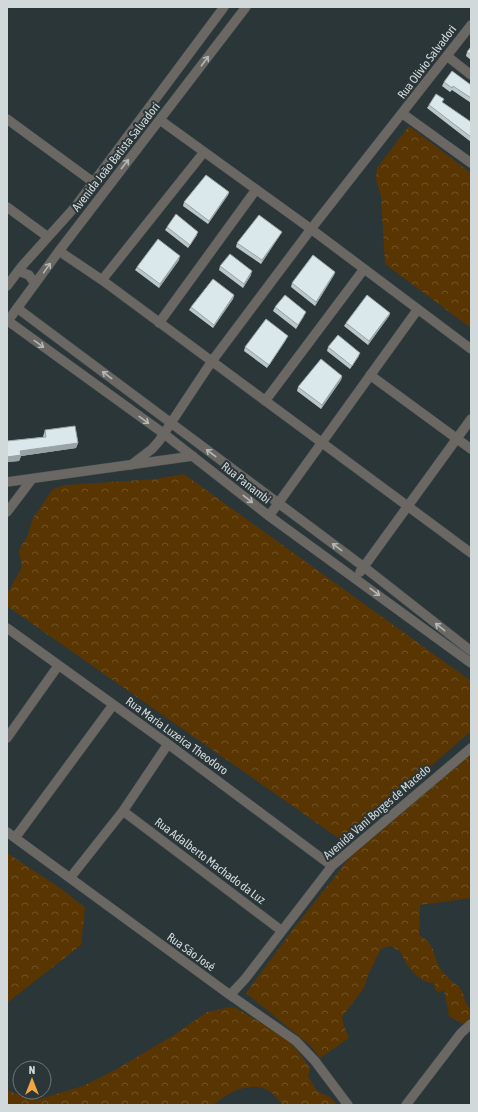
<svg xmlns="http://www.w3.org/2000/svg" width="478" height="1112" font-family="'Asap Condensed',sans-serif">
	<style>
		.forest { fill: url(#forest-crowns) }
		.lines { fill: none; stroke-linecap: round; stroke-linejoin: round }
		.minor-casing { stroke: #495356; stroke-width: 10 }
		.minor { stroke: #6b6864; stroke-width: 9 }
		.wall { fill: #bbc8cb }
		.shaded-wall { fill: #99a2a5 }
		.building { fill: #dae8ec; stroke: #99a2a5 }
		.oneway { stroke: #b3b7b7 }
		.labels { text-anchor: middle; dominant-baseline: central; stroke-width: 4; stroke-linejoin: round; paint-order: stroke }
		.street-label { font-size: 12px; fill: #d2d9db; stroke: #2b3639 }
	</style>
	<defs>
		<pattern id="forest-crowns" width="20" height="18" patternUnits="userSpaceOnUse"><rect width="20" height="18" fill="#593502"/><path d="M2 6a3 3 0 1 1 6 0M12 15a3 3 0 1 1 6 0" fill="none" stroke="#705226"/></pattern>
	</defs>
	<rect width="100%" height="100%" fill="#2b3639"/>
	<path class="forest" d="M409,126L471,173V328L385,264L381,196L376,179L377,168Z
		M184,474L471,681V731L344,842L7,606V594L22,567L19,550L27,537L33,518L53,489L65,485L156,479Z
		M471,754V898L420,905L419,935C438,946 431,955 442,971C447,978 454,982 460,988C465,995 464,1003 471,1010V1020L465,1025L449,1016L444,990L438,993L434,987L435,983C419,984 406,965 400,951L390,946L381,949L368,975L364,988L342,1017L343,1023L349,1038L320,1058L311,1046L246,993L294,928L351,856Z
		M7,853L63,890L85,908L81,945L7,1003Z
		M231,1007L236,1008L285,1037L295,1047L310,1068L308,1076L317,1091L330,1097L337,1105H283C279,1101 275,1095 269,1091C253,1080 226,1092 214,1105H7V1090L24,1097L40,1099L83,1086L115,1070L174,1035L207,1012Z"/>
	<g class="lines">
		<defs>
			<path id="minor" d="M447,56L471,75
				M403,114L471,163
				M7,119L93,182
				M160,120L311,229L471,349
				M7,207L48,237
				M59,251L102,280L471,553
				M18,271L29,275L35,284
				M102,280L204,152
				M7,286L22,266L75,207L224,7
				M17,308L364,567L471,651
				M8,321L163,433L269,516L471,663
				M7,322L59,251L246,7
				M159,323L255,191
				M370,375L471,449
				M265,401L364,269
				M131,465L152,449L159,441L212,361L311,229L471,25
				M7,482L193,456
				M7,512L32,479
				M269,516L418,309
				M360,572L471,419
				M7,628L168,744L332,866
				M7,738L58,666
				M123,811L282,931
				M7,832L230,995L296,1041L315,1061L348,1105
				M15,838L113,705
				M70,878L123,811L168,744
				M230,995L245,979L332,866L471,748
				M406,1105L461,1033L471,1024"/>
		</defs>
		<use href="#minor" class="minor-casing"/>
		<use href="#minor" class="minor"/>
	</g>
	<path class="wall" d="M471,47V60L466,56L467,52Z
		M444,82L471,85V103L452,90L450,92L442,86Z
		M443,103L471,122V142L427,108L429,105Z
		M229,192L228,195L208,224L183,206L184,202Z
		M167,227L197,235L188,248L165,230Z
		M280,235L261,264L236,247L237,243Z
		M179,260L159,288L135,270L137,267Z
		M220,266L251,275L243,288L219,270Z
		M335,272L334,275L315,306L291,287L292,283Z
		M234,295L233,299L213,328L189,310L191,307Z
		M275,307L304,316L296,329L273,311Z
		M390,313L389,316L368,345L344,326L346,323Z
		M286,340L267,368L244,351L245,347Z
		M328,347L359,356L350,369L327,351Z
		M342,376L341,380L321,409L297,391L298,387Z
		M45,430L78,443L76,448L21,456L19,461L7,462V441L43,437Z"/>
	<path class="shaded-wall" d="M229,192L228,195L208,224L209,221Z
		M282,232L280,235L261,264L262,260Z
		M180,256L179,260L159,288L160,284Z
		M252,271L251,275L243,288L244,284Z
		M335,272L334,275L315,306L316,302Z
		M234,295L233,299L213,328L214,325Z
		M390,313L389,316L368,345L369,341Z
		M342,376L341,380L321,409L322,405Z
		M78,443L76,448L21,456L19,461L7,462V457L20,451Z"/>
	<path class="building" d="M471,47V55L467,52Z
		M452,71L471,85V98L453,86L452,88L444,82Z
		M436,94L444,99L442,102L471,122V137L429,105Z
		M206,175L229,192L209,221L184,202Z
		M176,214L198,232L190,245L167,227Z
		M259,215L282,232L262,260L237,243Z
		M158,239L180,256L160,284L137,267Z
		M230,254L252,271L244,284L220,266Z
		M313,255L335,272L316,302L292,283Z
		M213,279L234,295L214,325L191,307Z
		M285,295L306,312L298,325L275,307Z
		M367,295L390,313L369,341L346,323Z
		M266,319L288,336L269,365L245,347Z
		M338,335L360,353L352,366L328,347Z
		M321,359L342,376L322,405L298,387Z
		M75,426L78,443L20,451L21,455L7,457V441L46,437L45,430Z"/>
	<defs><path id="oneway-shaft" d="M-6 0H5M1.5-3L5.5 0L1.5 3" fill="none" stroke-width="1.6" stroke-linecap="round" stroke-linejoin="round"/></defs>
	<g class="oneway">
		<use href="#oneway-shaft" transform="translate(205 61) rotate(-53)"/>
		<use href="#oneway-shaft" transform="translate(125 164) rotate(-52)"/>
		<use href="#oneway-shaft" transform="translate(47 268) rotate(-55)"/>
		<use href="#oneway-shaft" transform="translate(39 344) rotate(36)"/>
		<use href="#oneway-shaft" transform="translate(107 375) rotate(-143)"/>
		<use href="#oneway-shaft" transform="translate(144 420) rotate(36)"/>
		<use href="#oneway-shaft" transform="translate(211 453) rotate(-143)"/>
		<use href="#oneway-shaft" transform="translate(248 499) rotate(38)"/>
		<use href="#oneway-shaft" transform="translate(337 547) rotate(-143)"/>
		<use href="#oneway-shaft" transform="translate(375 592) rotate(37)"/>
		<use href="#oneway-shaft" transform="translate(440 627) rotate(-142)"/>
	</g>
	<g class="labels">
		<g class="street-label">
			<text transform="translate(427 62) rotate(-53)">Rua Olivio Salvadori</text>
			<text transform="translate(116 157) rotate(-52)">Avenida João Batista Salvadori</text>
			<text transform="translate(246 483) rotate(38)">Rua Panambi</text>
			<text transform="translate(177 736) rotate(36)">Rua Maria Luzeica Theodoro</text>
			<text transform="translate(377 812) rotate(-41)">Avenida Vani Borges de Macedo</text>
			<text transform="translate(210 861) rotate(37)">Rua Adalberto Machado da Luz</text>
			<text transform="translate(191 952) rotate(36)">Rua São José</text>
		</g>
	</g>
	<rect width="478" height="1112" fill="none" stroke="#d2d9db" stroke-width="16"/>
	<g transform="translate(32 1080)"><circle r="19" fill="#2b3639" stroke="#6e777a"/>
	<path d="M0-3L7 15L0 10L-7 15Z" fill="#f3a542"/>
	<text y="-6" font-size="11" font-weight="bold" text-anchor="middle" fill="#d2d9db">N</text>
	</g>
</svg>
